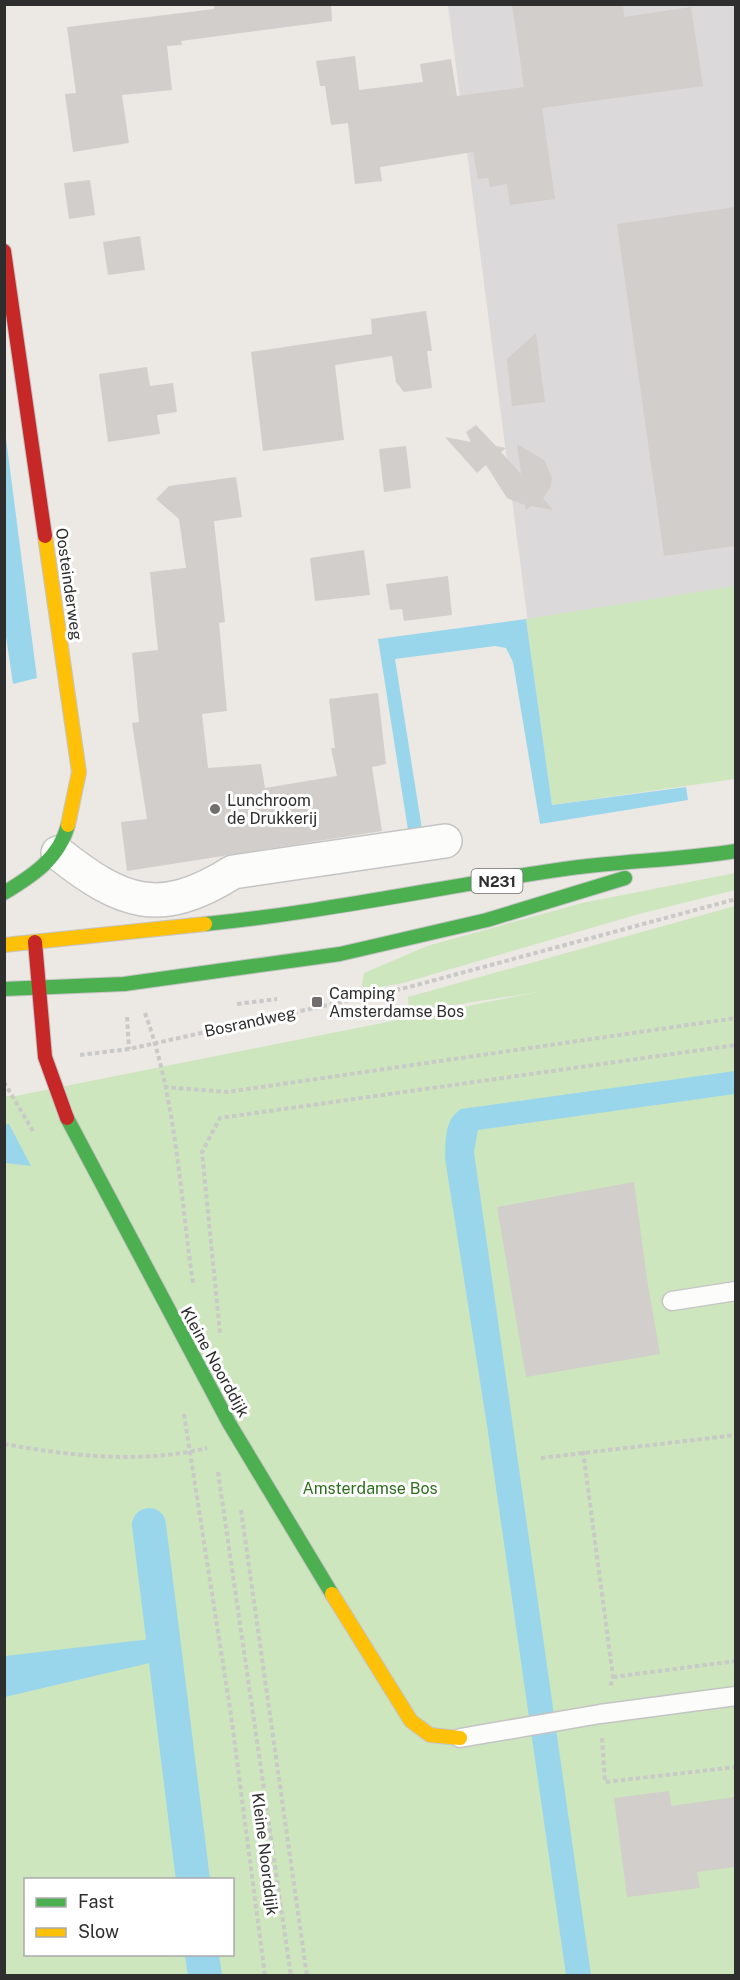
<svg xmlns="http://www.w3.org/2000/svg" width="740" height="1980" font-family="'Public Sans',sans-serif">
	<style>
		.industrial { fill: #dcd9db }
		.green { fill: #cee6be; fill-rule: evenodd }
		.water { fill: #99d6ec }
		.lines { fill: none; stroke-linecap: round; stroke-linejoin: round }
		.canal { stroke: #99d6ec; stroke-width: 34 }
		.building { fill: #d1cecb }
		.lane-casing { stroke: #c5c4c5; stroke-width: 21 }
		.street-casing { stroke: #c5c4c5; stroke-width: 36 }
		.fast-casing { stroke: #c5c4c5; stroke-width: 16 }
		.slow-casing { stroke: #c5c4c5; stroke-width: 16 }
		.jam-casing { stroke: #c5c4c5; stroke-width: 16 }
		.path { stroke: #c9c9c8; stroke-width: 4; stroke-dasharray: 4.5 3; stroke-linecap: butt }
		.lane { stroke: #fcfcfb; stroke-width: 18 }
		.street { stroke: #fcfcfb; stroke-width: 33 }
		.fast { stroke: #4caf50; stroke-width: 14 }
		.slow { stroke: #ffc107; stroke-width: 14 }
		.jam { stroke: #c62828; stroke-width: 14 }
		.poi-dot { fill: #706f6e; stroke: #fff; stroke-width: 2 }
		.labels { text-anchor: middle; dominant-baseline: central; stroke-width: 6; stroke-linejoin: round; paint-order: stroke }
		.shield { fill: #fff; stroke: #6d6d6d; stroke-width: 1.5 }
		.shield-label { font-size: 15px; font-weight: bold; fill: #2e2e2e }
		.street-label { font-size: 16px; fill: #2e2e2e; stroke: #fff }
		.poi-label { font-size: 16px; fill: #2e2e2e; stroke: #fff; text-anchor: start }
		.park-label { font-size: 16px; fill: #2c6e1b; stroke: #fff }
	</style>
	<rect width="100%" height="100%" fill="#ece8e4"/>
	<path class="industrial" d="M448,5H735V711L543,739Z"/>
	<path class="green" d="M735,586V779L552,805L526,619Z
		M735,873V890L639,914L403,983L361,991L364,973L427,946L582,903Z
		M735,906V1975H5V1096H15L538,992L409,1012L408,997ZM26,1880H232V1954H26Z"/>
	<path class="water" d="M4,423L37,678L13,684L4,623Z
		M526,619L552,805L686,787L688,800L540,824L513,662L506,648L495,646L395,659L422,829L408,830L378,639Z
		M735,1071V1094L478,1130L474,1152L591,1975H566L488,1432L445,1158C446,1140 444,1120 461,1109Z
		M5,1124H9L31,1166L5,1163Z
		M168,1637L171,1658L5,1697V1656Z"/>
	<g class="lines">
		<path class="canal" d="M149,1525L193,1880
			M202,1954L205,1976"/>
	</g>
	<path class="building" d="M214,4H331L332,21L181,41L182,45L167,46L172,90L122,95L129,143L73,152L65,94L76,93L67,27L214,9Z
		M512,4H623L624,17L691,7L703,86L542,108L555,199L510,205L507,184L490,187L488,178L478,179L473,152L380,167L382,181L355,184L348,123L331,125L325,86H320L316,61L355,56L359,90L423,82L420,64L451,59L457,96L524,87Z
		M90,180L95,215L69,219L64,183Z
		M735,207V546L664,556L617,224Z
		M140,236L145,270L108,275L103,242Z
		M426,311L432,351H427L432,388L404,392L396,382L392,356L335,365L344,440L263,451L251,352L372,334L371,319Z
		M536,333L545,402L512,406L507,359Z
		M147,367L150,386L173,383L177,412L157,415L160,434L108,442L99,374Z
		M476,425L496,446L506,448L501,452L521,474L517,444L544,460L552,478L550,488L543,498L553,510L531,506L526,510L525,505L507,498L486,465L477,473L445,437L471,442L466,432Z
		M406,446L411,488L384,492L379,449Z
		M236,477L242,517L214,521L225,622L219,623L227,711L202,714L208,768L261,764L265,788L337,776L331,748H335L329,699L378,693L386,764L372,767L382,831L127,871L121,822L147,819L132,723L139,722L132,653L158,650L150,572L186,568L179,519L156,499L169,486Z
		M364,550L370,595L315,601L310,558Z
		M448,576L452,615L404,621L402,609L390,610L386,584Z
		M634,1182L647,1279L660,1354L526,1377L497,1207Z
		M669,1791L671,1806L735,1797V1867L697,1872L700,1888L627,1897L614,1798Z"/>
	<g class="lines">
		<defs>
			<path id="lane" d="M672,1301L736,1291
				M460,1738L600,1714L736,1696"/>
			<path id="street" d="M58,853C122,904 160,918 233,872L445,841"/>
			<path id="fast" d="M4,893C32,876 59,859 68,825
				M205,924C326,912 444,886 564,869C621,861 679,860 736,851
				M4,989L124,984L340,954L487,920L625,878
				M67,1118L229,1423L332,1594"/>
			<path id="slow" d="M45,536L79,772L68,825
				M4,945L205,924
				M332,1594L411,1721L430,1735L460,1738"/>
			<path id="jam" d="M4,251L45,536
				M35,942L45,1057L67,1118"/>
		</defs>
		<use href="#lane" class="lane-casing"/>
		<use href="#street" class="street-casing"/>
		<use href="#fast" class="fast-casing"/>
		<use href="#slow" class="slow-casing"/>
		<use href="#jam" class="jam-casing"/>
		<path class="path" d="M237,1004L277,999
			M145,1013C176,1098 180,1194 193,1283
			M127,1017L129,1049
			M80,1055L129,1049L409,987L736,899
			M4,1082L33,1131
			M164,1087L227,1092L736,1018
			M220,1333L202,1152L220,1118L736,1045
			M184,1414L231,1715L265,1976
			M4,1444C71,1456 141,1464 207,1448
			M583,1451L613,1677L610,1687
			M541,1458L736,1435
			M218,1472L291,1976
			M241,1510L307,1976
			M613,1677L736,1661
			M602,1738L605,1782L736,1767"/>
		<use href="#lane" class="lane"/>
		<use href="#street" class="street"/>
		<use href="#fast" class="fast"/>
		<use href="#slow" class="slow"/>
		<use href="#jam" class="jam"/>
	</g>
	<g class="poi-dot">
		<circle cx="215" cy="809" r="6"/>
		<rect x="311" y="996" width="12" height="12" rx="3"/>
	</g>
	<g class="labels">
		<rect class="shield" x="471.5" y="869" width="51" height="24" rx="4.5"/>
		<g class="shield-label">
			<text x="497" y="881">N231</text>
		</g>
		<g class="street-label">
			<text transform="translate(69 584) rotate(82)">Oosteinderweg</text>
			<text transform="translate(250 1022) rotate(-12)">Bosrandweg</text>
			<text transform="translate(215 1362) rotate(61)">Kleine Noorddijk</text>
			<text transform="translate(265 1854) rotate(83)">Kleine Noorddijk</text>
		</g>
		<g class="poi-label">
			<text x="227" y="800">Lunchroom<tspan x="227" dy="18">de Drukkerij</tspan></text>
			<text x="329" y="993">Camping<tspan x="329" dy="18">Amsterdamse Bos</tspan></text>
		</g>
		<g class="park-label">
			<text x="370" y="1488">Amsterdamse Bos</text>
		</g>
	</g>
	<rect width="740" height="1980" fill="none" stroke="#2e2e2e" stroke-width="12"/>
	<rect x="24" y="1878" width="210" height="78" fill="#ffffff" stroke="#ababab" stroke-width="1.5"/>
	<rect x="36" y="1898" width="30" height="9" fill="#4caf50" stroke="#ababab" stroke-width="1.5"/>
	<text x="78" y="1908" font-size="18" fill="#2e2e2e">Fast</text>
	<rect x="36" y="1928" width="30" height="9" fill="#ffc107" stroke="#ababab" stroke-width="1.5"/>
	<text x="78" y="1938" font-size="18" fill="#2e2e2e">Slow</text>
</svg>
